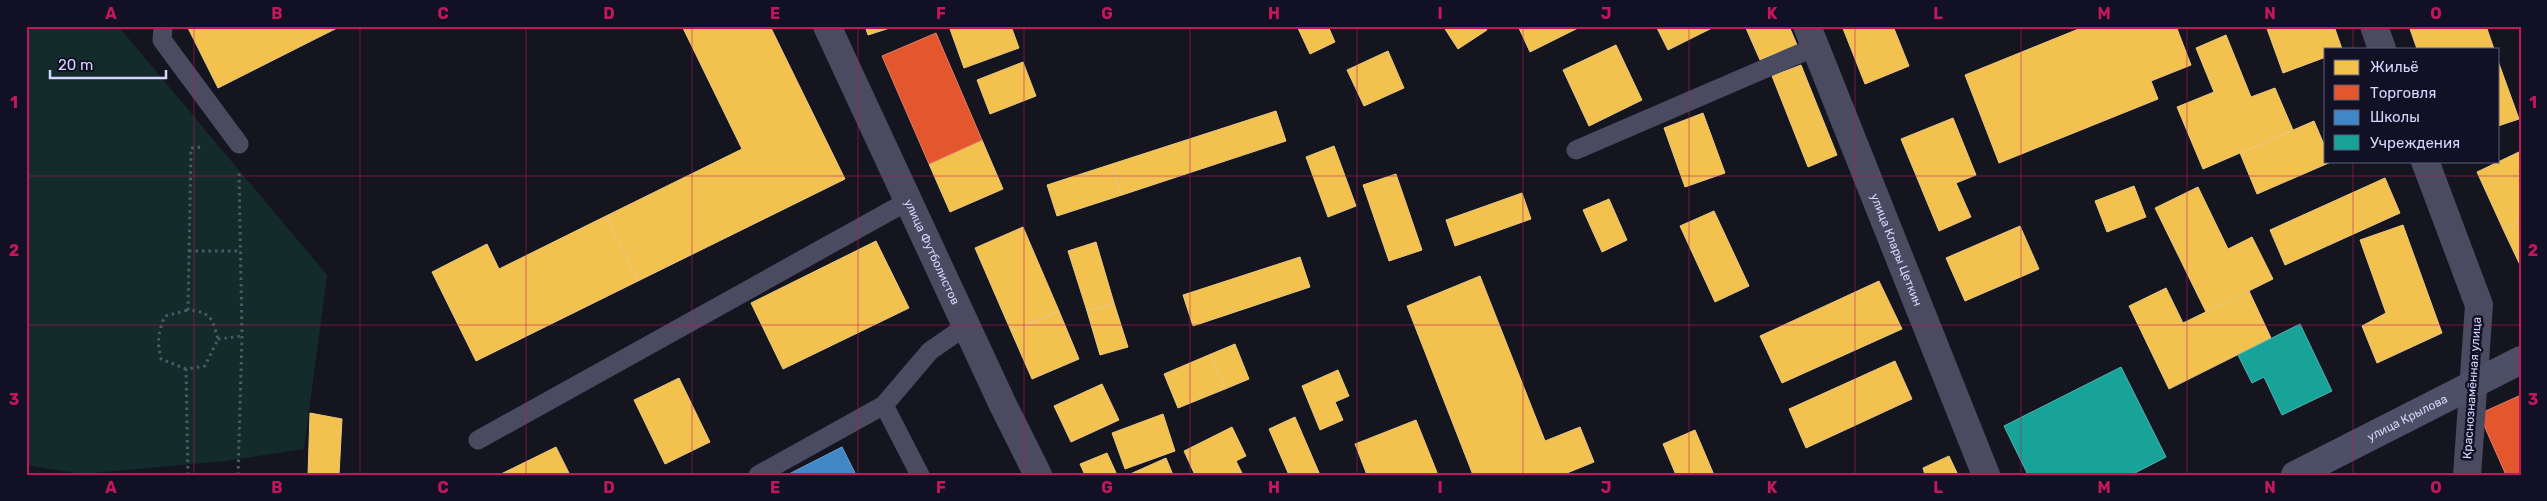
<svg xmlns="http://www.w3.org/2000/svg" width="2547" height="501" font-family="Rubik,sans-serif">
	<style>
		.green { fill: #132b2a }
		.homes { fill: #f2c14e; stroke: #e9c782 }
		.shops { fill: #e4572e; stroke: #e07d6c }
		.schools { fill: #3f88c5; stroke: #6c9fd6 }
		.public { fill: #17a398; stroke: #50b2b6 }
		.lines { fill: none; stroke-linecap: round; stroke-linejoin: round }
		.path { stroke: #4b5b66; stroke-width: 3; stroke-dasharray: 2.5 4; stroke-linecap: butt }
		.lane { stroke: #4a4b61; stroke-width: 19 }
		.street { stroke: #4a4b61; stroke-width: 28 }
		.secondary { stroke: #4d4f66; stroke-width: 28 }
		.grid { fill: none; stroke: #c2185b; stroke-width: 1; stroke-opacity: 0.55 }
		.labels { text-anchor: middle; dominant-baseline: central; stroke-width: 5; stroke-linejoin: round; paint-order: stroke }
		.street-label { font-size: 12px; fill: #d5d5fd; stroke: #111025 }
		.neatline { fill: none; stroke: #c2185b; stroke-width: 2 }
		.grid-label { font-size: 16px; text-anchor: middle; font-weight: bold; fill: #c2185b }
	</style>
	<rect width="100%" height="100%" fill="#151520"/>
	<path class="green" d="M26,26H118L327,275L304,449L225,461L82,474L26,465Z"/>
	<path class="homes" d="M187,26H341L218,88Z
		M682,26H770L845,179L638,281L606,216L742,149Z
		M865,26H896L868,35Z
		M957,26H1011L1019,48L964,68L950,29Z
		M1297,26H1328L1335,42L1310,54Z
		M1443,26H1485L1487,30L1458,49Z
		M1518,26H1582L1530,52Z
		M1656,26H1716L1668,50Z
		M1745,26H1789L1797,45L1760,60Z
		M1842,26H1893L1909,66L1865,84Z
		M2086,26H2176L2191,65L2151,81L2158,99L1999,163L1965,75Z
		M2266,26H2334L2342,49H2326V57L2283,73Z
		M2409,26H2486L2494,49H2417Z
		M2226,35L2251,97L2275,88L2293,130L2203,169L2177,107L2214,92L2196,48Z
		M1616,45L1642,100L1589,126L1563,70Z
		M1388,51L1404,88L1364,106L1347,70Z
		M2498,61L2519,119L2498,126Z
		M1023,62L1036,96L990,114L977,80Z
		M1801,65L1837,155L1808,167L1772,76Z
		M1276,111L1286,141L1122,195L1112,164Z
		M1703,113L1725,173L1685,187L1664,128Z
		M1953,118L1976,175L1956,183L1971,217L1939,231L1901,139Z
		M2314,121L2326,149V161L2331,162L2257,194L2240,153Z
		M982,140L1003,189L950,212L929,164Z
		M1334,146L1356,206L1328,217L1306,157Z
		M2521,151V221L2503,229L2477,172Z
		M1112,164L1122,195L1057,216L1047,185Z
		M1396,174L1422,250L1389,261L1363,185Z
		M2385,178L2400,213L2285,265L2270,230Z
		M2134,186L2146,217L2107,232L2095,201Z
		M2198,187L2228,249L2252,237L2273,279L2206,312L2155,208Z
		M1522,193L1531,219L1455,246L1446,220Z
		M1609,199L1627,240L1602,252L1583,210Z
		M1714,211L1749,286L1715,302L1680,226Z
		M606,216L638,281L476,361L432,272L487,244L499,269Z
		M2521,221V267L2503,229Z
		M2403,225L2442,333L2377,363L2362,326L2386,313L2360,240Z
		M2020,226L2039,269L1965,301L1946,258Z
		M1023,227L1059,311L1011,331L975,248Z
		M876,241L909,308L783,369L751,303Z
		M1096,242L1114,303L1087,311L1068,251Z
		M1300,257L1310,287L1193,326L1183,295Z
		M1480,276L1545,441L1580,427L1594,462L1562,475H1473L1407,306Z
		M1879,281L1902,329L1782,383L1760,336Z
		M2166,288L2183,323L2249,291L2271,338L2169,389L2129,306Z
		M1114,303L1128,347L1100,355L1087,311Z
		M1059,311L1079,359L1032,379L1011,331Z
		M1235,344L1249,379L1225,389L1211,354Z
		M1211,354L1225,389L1178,408L1164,374Z
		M1895,361L1912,399L1806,448L1789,409Z
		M1338,370L1349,396L1335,402L1343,420L1320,430L1302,386Z
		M679,378L710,442L665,464L634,400Z
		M1102,384L1119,420L1071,442L1054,406Z
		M310,413L342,419L339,475H308Z
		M1163,414L1175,451L1125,469L1112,433Z
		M1295,417L1320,475H1289L1269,429Z
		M1416,420L1438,475H1367L1355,444Z
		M1232,427L1246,456L1236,461L1243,475H1195L1184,451Z
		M1695,430L1714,475H1676L1663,444Z
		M556,447L570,475H499Z
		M1107,453L1117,475H1085L1080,464Z
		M1949,456L1958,475H1925L1923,468Z
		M1166,458L1173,475H1128Z"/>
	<path class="shops" d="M936,33L982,140L929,164L882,56Z
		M2521,395V475H2506L2479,414Z"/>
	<path class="schools" d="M842,447L856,475H787Z"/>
	<path class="public" d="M2300,324L2332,391L2282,415L2264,377L2252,383L2238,355Z
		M2121,367L2166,457L2131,475H2028L2004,426Z"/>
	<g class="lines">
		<path class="path" d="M189,251H240
			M218,339L242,336
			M186,369L161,359C157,342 158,331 165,316L188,310
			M188,475L186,369L205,366L218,339C212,318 211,312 188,310L191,148L203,147
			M238,475L242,336L239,172"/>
		<path class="lane" d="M163,26L162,40L239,144
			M1576,150L1815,47
			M884,405L920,475
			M478,440L908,201
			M758,475L884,405L930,351L966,326"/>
		<g class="street">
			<path id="s1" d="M827,26L1003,405L1038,475"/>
			<path id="s2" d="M1807,26L1986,475"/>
			<path d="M2374,26L2382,49"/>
			<path d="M2425,161L2479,305L2467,475"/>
		</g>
		<path class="secondary" id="s3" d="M2295,475L2521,360"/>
	</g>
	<path class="grid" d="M194,26V475M360,26V475M526,26V475M692,26V475M858,26V475M1024,26V475M1190,26V475M1357,26V475M1523,26V475M1689,26V475M1855,26V475M2021,26V475M2187,26V475M2353,26V49M2353,161V475M26,176H2521M26,325H2521"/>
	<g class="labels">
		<g class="street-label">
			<text stroke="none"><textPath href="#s1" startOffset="249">улица Футболистов</textPath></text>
			<text stroke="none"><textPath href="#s2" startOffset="241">улица Клары Цеткин</textPath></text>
			<text transform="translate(2472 388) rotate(-86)">Краснознамённая улица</text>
			<text stroke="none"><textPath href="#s3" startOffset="126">улица Крылова</textPath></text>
		</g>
	</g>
	<rect width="2547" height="501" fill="none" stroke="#111025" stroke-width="55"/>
	<rect x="2324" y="48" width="175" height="115" fill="#111025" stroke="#5f5f7b"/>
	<rect x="2334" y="60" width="25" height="15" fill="#f2c14e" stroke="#5f5f7b"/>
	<text x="2370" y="72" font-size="15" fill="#d5d5fd">Жильё</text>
	<rect x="2334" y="85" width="25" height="15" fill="#e4572e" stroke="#5f5f7b"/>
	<text x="2370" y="98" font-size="15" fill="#d5d5fd">Торговля</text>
	<rect x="2334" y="110" width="25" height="15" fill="#3f88c5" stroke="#5f5f7b"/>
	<text x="2370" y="122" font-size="15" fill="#d5d5fd">Школы</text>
	<rect x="2334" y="135" width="25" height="15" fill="#17a398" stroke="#5f5f7b"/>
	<text x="2370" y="148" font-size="15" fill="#d5d5fd">Учреждения</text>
	<path d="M50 70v8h116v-8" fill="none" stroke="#d5d5fd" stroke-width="2.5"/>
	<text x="58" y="70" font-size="15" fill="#d5d5fd" stroke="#111025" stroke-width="4" paint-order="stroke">20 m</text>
	<rect x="28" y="28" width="2492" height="446" class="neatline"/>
	<g class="grid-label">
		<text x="111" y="19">A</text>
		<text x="277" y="19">B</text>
		<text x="443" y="19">C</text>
		<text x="609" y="19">D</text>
		<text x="775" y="19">E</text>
		<text x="941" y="19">F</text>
		<text x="1107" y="19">G</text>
		<text x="1274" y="19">H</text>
		<text x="1440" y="19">I</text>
		<text x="1606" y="19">J</text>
		<text x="1772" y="19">K</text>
		<text x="1938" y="19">L</text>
		<text x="2104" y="19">M</text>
		<text x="2270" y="19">N</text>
		<text x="2436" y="19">O</text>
		<text x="14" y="108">1</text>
		<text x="2533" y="108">1</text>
		<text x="14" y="256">2</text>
		<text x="2533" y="256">2</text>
		<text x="14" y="405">3</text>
		<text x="2533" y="405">3</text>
		<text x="111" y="493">A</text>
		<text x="277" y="493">B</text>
		<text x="443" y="493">C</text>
		<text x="609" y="493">D</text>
		<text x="775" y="493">E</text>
		<text x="941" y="493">F</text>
		<text x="1107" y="493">G</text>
		<text x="1274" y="493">H</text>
		<text x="1440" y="493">I</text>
		<text x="1606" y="493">J</text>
		<text x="1772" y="493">K</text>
		<text x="1938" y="493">L</text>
		<text x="2104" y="493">M</text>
		<text x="2270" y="493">N</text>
		<text x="2436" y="493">O</text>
	</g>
</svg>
